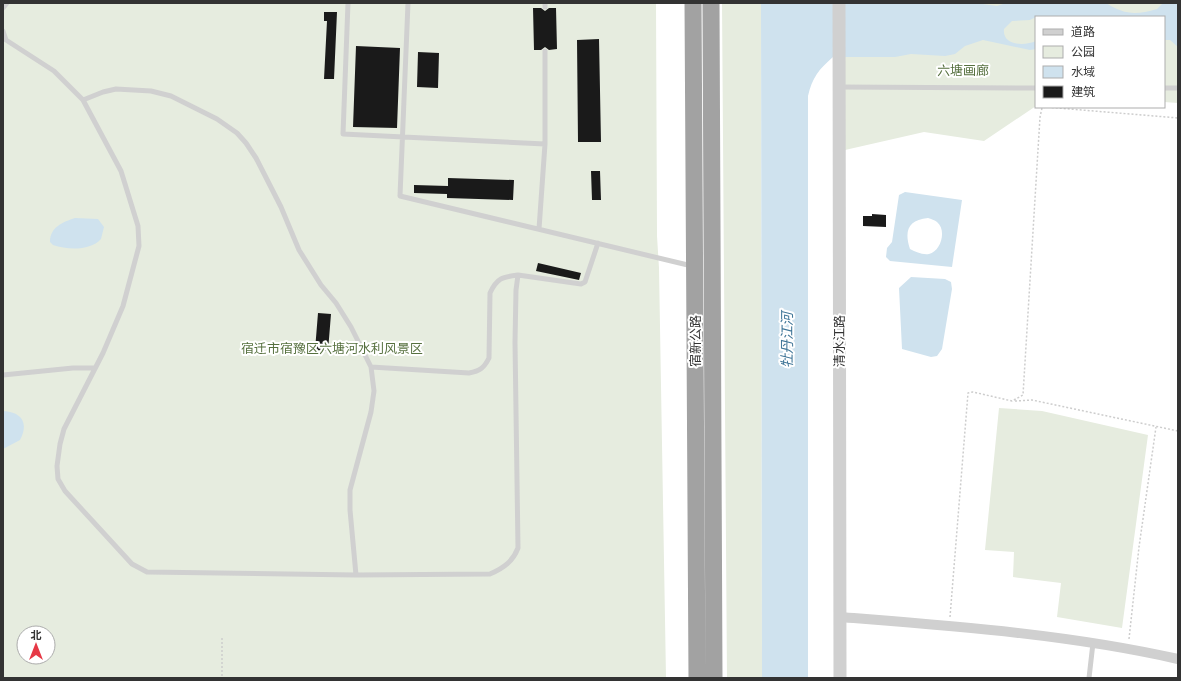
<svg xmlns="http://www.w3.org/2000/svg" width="1181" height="681" font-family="Inter,'Noto Sans SC',sans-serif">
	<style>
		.green { fill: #e6ecdf; fill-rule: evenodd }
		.water { fill: #cfe2ee; fill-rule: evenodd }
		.building { fill: #1a1a1a }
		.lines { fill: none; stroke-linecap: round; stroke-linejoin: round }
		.path { stroke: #cdcdcd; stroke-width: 1.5; stroke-dasharray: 2 2; stroke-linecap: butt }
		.service { stroke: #d0d0d0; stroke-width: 5 }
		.minor { stroke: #d0d0d0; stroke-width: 10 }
		.tertiary { stroke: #d0d0d0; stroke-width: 13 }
		.trunk { stroke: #a2a2a2; stroke-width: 17 }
		.labels { text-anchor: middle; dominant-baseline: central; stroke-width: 4; stroke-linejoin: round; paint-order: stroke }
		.park-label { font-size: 13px; fill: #56703f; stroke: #fff }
		.street-label { font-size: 13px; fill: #333; stroke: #fff }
		.water-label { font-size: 14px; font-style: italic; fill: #3f7597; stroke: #fff }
	</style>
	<rect width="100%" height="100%" fill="#fff"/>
	<path class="green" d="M3,3H656L657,236L659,268L666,678H3ZM24,633H48V657H24Z
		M722,3H761L762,678H727Z
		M844,3H1178V103L1164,102V17H1036V106L984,141L924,132L845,150Z
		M999,408L1042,411L1148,435L1122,628L1057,617L1061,583L1013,577L1014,552L985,550Z"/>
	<path class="water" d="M761,3H975L997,6L1006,3H1106C1125,15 1136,15 1157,9L1163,3L1178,4V47L1170,40H1164V17H1036L1030,20L1012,21L1004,29C1002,46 1025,46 1036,41V49L1030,50L983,40L965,46L955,54L945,56L911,54L895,57H833C819,69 812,78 808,96V678H762Z
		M905,192L962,200L952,267L890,261L886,257L887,248L892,242L899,195ZM928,218C931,219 935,220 937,222C947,230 941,251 929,254C922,255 916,252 910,249C904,231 908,220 928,218Z
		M75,218L98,219L104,227L101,239C90,251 68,250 53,245L50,242C50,227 63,222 75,218Z
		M911,277L945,279L951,282L952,289L942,349L937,356L931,357L902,349L899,288Z
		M3,411C22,412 29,423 20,440L3,449Z"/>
	<path class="building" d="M533,8H541L545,11L549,8H556L557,49L549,50L545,47L541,50H534Z
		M324,12H337L334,79H324L327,21H324Z
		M599,39L601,142H578L577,40Z
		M356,46L400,48L397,128L353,127Z
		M418,52L439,53L438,88L417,87Z
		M591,171H600L601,200H592Z
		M448,178L514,180L513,200L447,198V194L414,193V185L448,186Z
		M872,214L886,215V227L863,226V216H872Z
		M538,263L581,273L579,280L536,271Z
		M318,313L331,314L328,351L315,350Z"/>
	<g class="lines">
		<path class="path" d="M1015,401L1032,400L1178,431
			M950,617L968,393L973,392L1012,401L1023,395L1040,117L1042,108L1046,107L1178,118
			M222,638V678
			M1129,639L1139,547L1156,427"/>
		<path class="service" d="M348,3L343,134L545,144L539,229
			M408,3L400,196L692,266
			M545,3V7
			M3,8L7,3
			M3,31L6,40L54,71L83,100L121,171L138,226L139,246L123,306L103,353L64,429L60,444L57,466L58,479L65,491L132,564L147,572L356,575L490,574C504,568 513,561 518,548L515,342L516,290L518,275L581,284L585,282L598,243
			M839,87L1036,88
			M1164,88H1178
			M83,100L103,92L116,89L151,91L171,96L217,119L237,133L246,143L256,158L281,207L299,250L321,285L336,303L351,327L371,367L374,391L371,412L350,490V510L356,575
			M545,144V51
			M371,367L469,373C480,371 484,368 489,358L490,293C497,278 502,277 518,275
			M3,375L73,368H95
			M1089,678L1093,643"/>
		<path class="minor" d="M840,617C953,626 1067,634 1178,659"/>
		<path class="tertiary" d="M839,3L840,678"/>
		<path class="trunk" d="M693,3L697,678
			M711,3L714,678"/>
	</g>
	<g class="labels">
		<g class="park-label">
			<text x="963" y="70">六塘画廊</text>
			<text x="332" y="348">宿迁市宿豫区六塘河水利风景区</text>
		</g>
		<g class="street-label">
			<text transform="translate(695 341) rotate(-90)">宿新公路</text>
			<text transform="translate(839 341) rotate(-90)">清水江路</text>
		</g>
		<g class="water-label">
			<text transform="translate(786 340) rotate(-90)">牡丹江河</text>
		</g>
	</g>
	<rect width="1181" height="681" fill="none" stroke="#333333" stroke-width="8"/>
	<rect x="1035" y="16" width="130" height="92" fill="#ffffff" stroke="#adadad"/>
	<rect x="1043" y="29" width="20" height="6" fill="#d0d0d0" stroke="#adadad"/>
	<text x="1071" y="36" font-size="12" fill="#333333">道路</text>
	<rect x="1043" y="46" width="20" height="12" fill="#e6ecdf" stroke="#adadad"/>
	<text x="1071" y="56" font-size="12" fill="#333333">公园</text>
	<rect x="1043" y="66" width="20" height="12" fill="#cfe2ee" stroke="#adadad"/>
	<text x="1071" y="76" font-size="12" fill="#333333">水域</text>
	<rect x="1043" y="86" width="20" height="12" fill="#1a1a1a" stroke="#adadad"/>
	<text x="1071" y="96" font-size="12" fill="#333333">建筑</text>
	<g transform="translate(36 645)"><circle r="19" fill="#ffffff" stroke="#adadad"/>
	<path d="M0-3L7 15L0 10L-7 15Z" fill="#e63946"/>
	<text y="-6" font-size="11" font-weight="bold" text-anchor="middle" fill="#333333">北</text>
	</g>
</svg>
